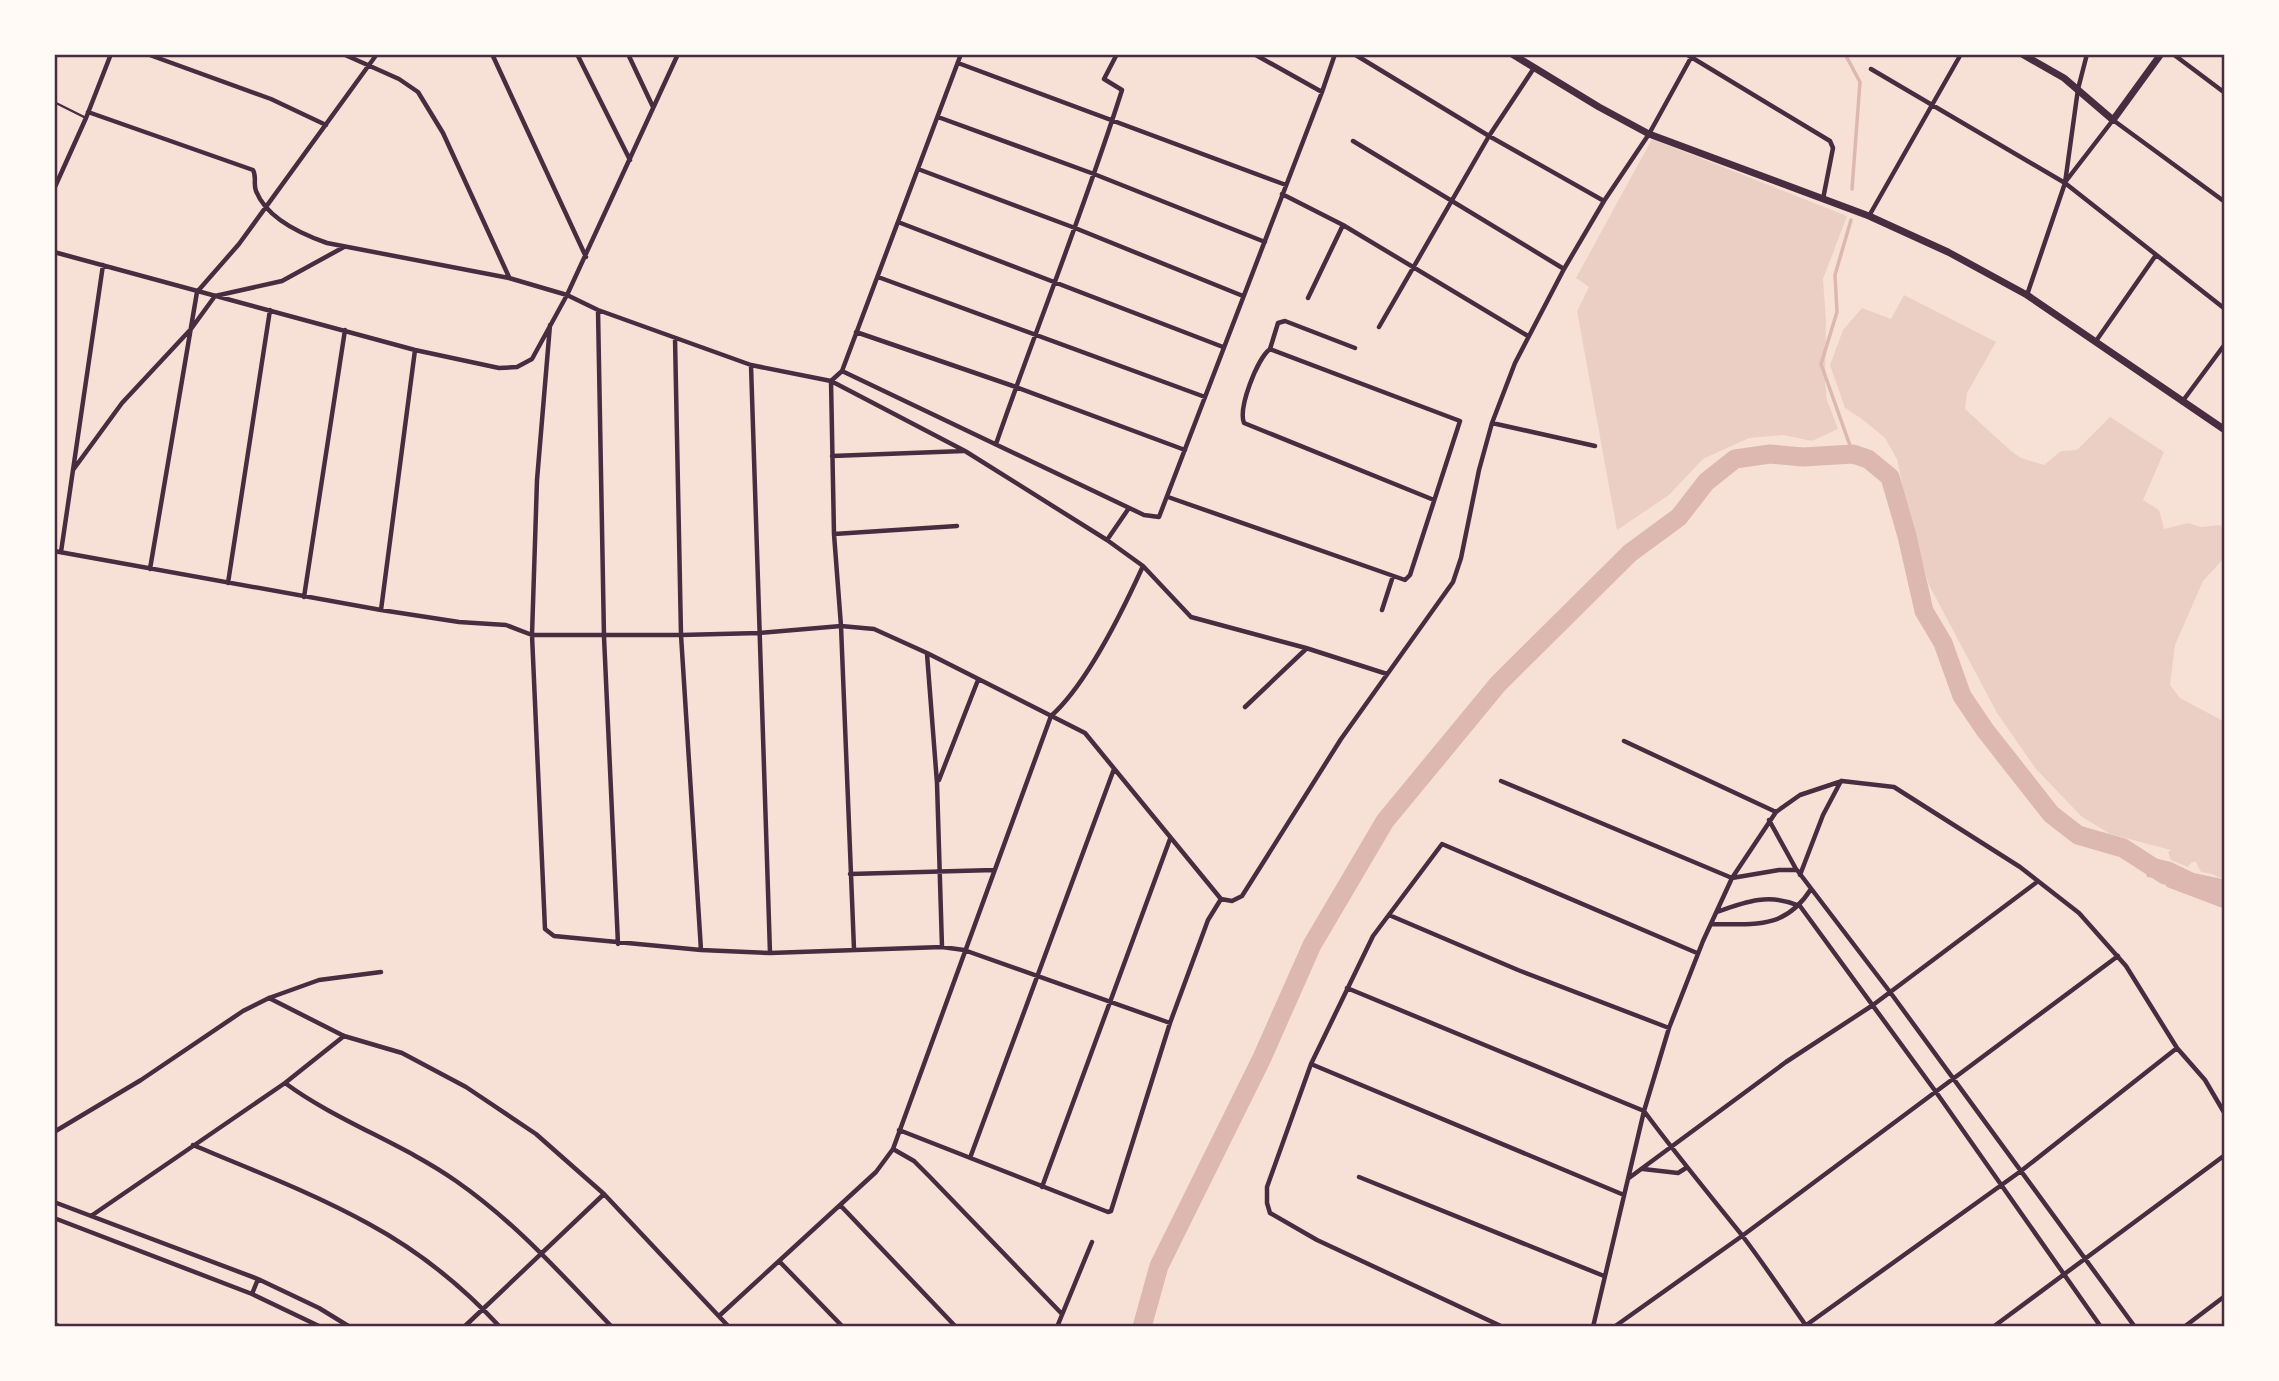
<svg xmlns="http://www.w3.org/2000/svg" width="2279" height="1381" font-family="Overpass,sans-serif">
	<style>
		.green { fill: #ebcfc5 }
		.water { fill: #dcb8b0 }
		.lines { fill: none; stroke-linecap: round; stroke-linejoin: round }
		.stream { stroke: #dcb8b0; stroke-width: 3.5 }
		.river { stroke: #dcb8b0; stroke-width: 19 }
		.service { stroke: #4a2c40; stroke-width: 2.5 }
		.minor { stroke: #4a2c40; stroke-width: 4.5 }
		.secondary { stroke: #4a2c40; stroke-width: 7 }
		.neatline { fill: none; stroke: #4a2c40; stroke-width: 2.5 }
	</style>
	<rect width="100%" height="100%" fill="#f7e1d7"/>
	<path class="green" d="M1652,139L1847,216L1823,279L1826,320L1825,382L1827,400L1838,429L1812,441L1783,435L1749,438L1703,459L1669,495L1617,530L1577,311L1589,287L1576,278Z
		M1904,295L1996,342L1967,393L1965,409L2011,451L2021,458L2044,465L2061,451L2077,450L2110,417L2164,452L2143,500L2159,510L2164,529L2188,523L2201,527L2220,525L2225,530V557L2203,581L2175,645L2170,685L2180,698L2225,722V880L2212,874L2201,872L2196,862H2192L2188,867L2171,860L2168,852L2171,850L2110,834L2081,816L2036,769L1997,713L1929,585L1909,517L1897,459L1885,438L1862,419L1845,408L1830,365L1843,330L1862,308L1891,319Z"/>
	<path class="water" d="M2145,851L2154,858L2171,862L2194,873L2222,879L2225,881V909L2167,887L2161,879L2147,877L2144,867Z"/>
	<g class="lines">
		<path class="stream" d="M1845,54L1860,82L1852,189
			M1851,220L1835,275L1837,312L1821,364L1853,454"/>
		<path class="river" d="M1142,1327L1159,1266L1261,1060L1312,945L1385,821L1498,684L1630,553L1679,517L1706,482L1735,459L1770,454L1803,457L1853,454L1868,459L1890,477L1907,536L1924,611L1943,643L1962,696L1985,730L2051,814L2078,835L2123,848L2165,875"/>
		<path class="service" d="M54,102L86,118"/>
		<path class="minor" d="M147,54L271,99L326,125
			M343,54L399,79L418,92L443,133L509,277
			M492,54L586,257
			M577,54L630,160
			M628,54L653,107
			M1254,54L1322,92L1335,54
			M1354,54L1489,136L1604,201
			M1686,54L1830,141L1833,148L1823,199
			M2173,54L2225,93
			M958,63L1286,185
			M1871,69L2065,183L2225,309
			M88,112L253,170C257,177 253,183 256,191C267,219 301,234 327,243L509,278L567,295L598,310L751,365L831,381L842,371L961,54
			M938,117L1094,174L1265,242
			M1353,141L1564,269
			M918,169L1075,228L1243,296
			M2066,181L2113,120L2225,202
			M54,189L86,118L111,54
			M1282,194L1343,225L1528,336
			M1869,216L1961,54
			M898,222L1223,347
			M54,252L415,350L499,368L517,367L532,359L567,295L678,54
			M878,277L1205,397
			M2027,295L2065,183L2078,89L2087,54
			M1308,298L1343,225
			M598,310L604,637L618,944
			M550,325L537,480L532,635L545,929L554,936L701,950L770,953L942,947L964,950L1170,1023
			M1379,327L1489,136L1534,68
			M856,332L1016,387L1185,450
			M675,338L681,635L701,950
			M2096,341L2156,255
			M1270,349L1278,323L1285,321L1355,348
			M751,365L770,953
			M842,371L1144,515L1159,517L1322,92
			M2182,402L2225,344
			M1492,423L1595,446
			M996,444C1037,326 1084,210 1122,90L1104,79L1117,54
			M832,456L964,451
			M73,470L122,403L191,329L215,296L282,281L344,247
			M1168,497L1405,580L1410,575L1460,421L1270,349C1257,359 1238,408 1244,423L1434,500
			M834,534L957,526
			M1107,540L1129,508
			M54,551L381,610L459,622L506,625L532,635H681L759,633L841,626L874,629L927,653L1085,733L1221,899
			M61,552L103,265
			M150,569L197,292L239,244L377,54
			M228,583L270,310
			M304,597L345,330
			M381,610L415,350
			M1382,610L1393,576
			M927,654L937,783L942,947
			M1245,707L1306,649
			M1624,741L1776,812
			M939,780L978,680
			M1501,781L1732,878L1779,870H1797L1890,992L2135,1327
			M1769,820L1796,869
			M850,874L994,870
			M1800,875L1823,815L1841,781
			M1221,899L1232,901L1242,896L1341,739L1453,582L1461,558L1479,470L1492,423L1515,363L1564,269L1604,201L1649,134L1693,54
			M1717,912C1747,901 1770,893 1800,906L1936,1092L2101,1327
			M1389,915L1518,970L1669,1028
			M1711,924C1754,924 1785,930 1811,889
			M854,949L841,626L834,534L831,381L965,451L1107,540L1143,566L1191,617L1306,648L1387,674
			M1347,988L1644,1111C1675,1153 1708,1193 1741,1234C1764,1264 1785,1296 1807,1327
			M269,998L344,1036L402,1053L466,1087L536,1134L604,1194L729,1327
			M1311,1064L1624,1195
			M285,1083C338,1122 402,1143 456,1181C515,1222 562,1275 612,1327
			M899,1130L1108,1212L1111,1211L1170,1023L1208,920L1221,899
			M54,1132L141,1080L243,1011L269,998L319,980L381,972
			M193,1145C252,1170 313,1193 369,1224C417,1250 463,1287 500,1327
			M893,1149L914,1161L929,1176L1062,1314
			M970,1158L1114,769
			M1643,1169L1678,1173L1686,1168
			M1359,1177L1604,1276
			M1629,1178L1786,1062L1873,1005L2037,882
			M1042,1187L1170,839
			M54,1202L258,1279L319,1308L350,1327
			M840,1205L956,1327
			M91,1216L285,1083L344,1036
			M54,1218L252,1294L321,1327
			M779,1261L843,1327
			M252,1294L258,1279
			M719,1316L876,1172L893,1149L1051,716C1086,685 1123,610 1143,566
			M54,1324L61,1327
			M1805,1326L2021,1171L2177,1048
			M464,1327L604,1194
			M1057,1327L1092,1242
			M1503,1327L1317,1240L1270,1213L1267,1203V1187L1311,1064L1373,936L1442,844L1697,953
			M1593,1327L1644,1111L1669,1028L1703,941L1732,878L1776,812L1800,795L1842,781L1894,787L2020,867L2079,913L2126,966L2177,1048L2205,1080L2225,1114
			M1614,1327L1742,1236L2118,956
			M1993,1327L2225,1155
			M2184,1327L2225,1296"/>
		<path class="secondary" d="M1512,54L1599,107L1649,134L1869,216L1948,252L2027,295L2225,430
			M2022,54L2064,78L2113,120L2161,54"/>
	</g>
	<rect width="2279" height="1381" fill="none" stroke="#fffaf5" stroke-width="112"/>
	<rect x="56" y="56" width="2167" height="1269" class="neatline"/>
</svg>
